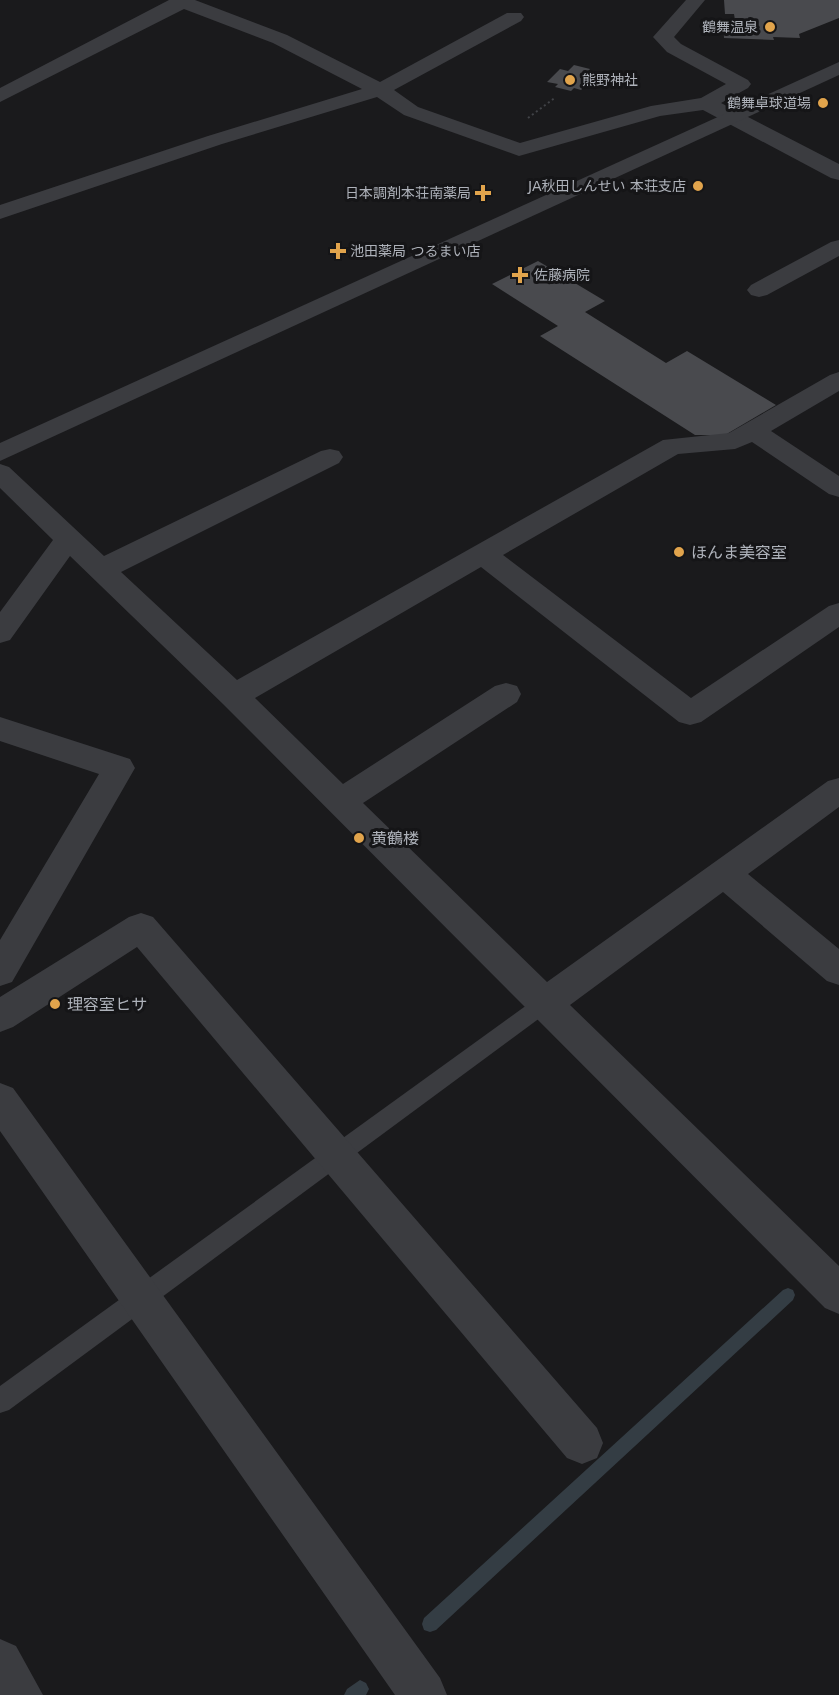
<svg xmlns="http://www.w3.org/2000/svg" width="839" height="1695" font-family="'DejaVu Sans','Noto Sans JP',sans-serif">
	<style>
		.lines { fill: none; stroke-linecap: round; stroke-linejoin: round }
		.stream { fill: #343d44; fill-rule: evenodd }
		.building { fill: #494a4e }
		.path { stroke: #414347; stroke-width: 2; stroke-dasharray: 2 3; stroke-linecap: butt }
		.service { fill: #3b3c40; fill-rule: evenodd }
		.minor { fill: #3b3c40; fill-rule: evenodd }
		.tertiary { fill: #3b3c40; fill-rule: evenodd }
		.poi-dot { fill: #e1a44c; stroke: #151517; stroke-width: 2 }
		.labels { text-anchor: middle; dominant-baseline: central; stroke-width: 6; stroke-linejoin: round; paint-order: stroke }
		.far-poi-label { font-size: 14px; fill: #aeb2ba; stroke: #151517; text-anchor: end }
		.poi-label { font-size: 16px; fill: #aeb2ba; stroke: #151517; text-anchor: start }
	</style>
	<rect width="100%" height="100%" fill="#1a1a1c"/>
	<g class="lines">
		<path class="stream" d="M788,1288L793,1290L795,1295L793,1300L436,1630L430,1632L424,1630L422,1624L424,1618L783,1290Z
			M360,1680L366,1683L369,1689L366,1695H344L347,1689Z"/>
	</g>
	<path class="building" d="M724,0H839V18L799,34L800,38L773,37L774,40L724,38L723,20H735L734,14H725Z
		M574,65L590,69L584,76L593,78L581,90L574,88L571,91L555,87L558,84L547,82L560,69L568,71Z
		M538,261L605,301L585,312L666,363L687,351L776,405L725,435H695L540,336L558,326L492,284Z"/>
	<g class="lines">
		<path class="path" d="M528,118L556,97"/>
		<path class="service" d="M545,994L552,997L556,1003L552,1009L9,1410L0,1413V1386L538,997Z"/>
		<path class="minor" d="M169,0H195L287,35L380,82L507,13H521L524,17L521,21L394,90L418,107L520,143L651,106L701,98L726,84L667,52L653,37L686,0H705L674,37L681,44L748,80L751,84L748,88L721,103L839,164V180L831,178L703,110L660,116L519,156L404,115L377,97L222,144L0,219V205L208,136L362,89L273,43L184,9L0,102V88Z
			M839,240V256L767,295L759,297L751,295L747,290L751,285L831,242Z
			M839,372V391L771,431L839,476V497L829,494L752,442L735,449L678,454L503,555L691,698L829,606L839,603V627L701,722L690,725L679,722L481,567L255,698L343,784L495,686L506,683L517,686L521,694L517,702L363,803L547,982L828,781L839,778V807L748,874L839,949V985L827,981L723,892L570,1005L839,1266V1314L825,1308L223,704L70,556L10,640L0,643V612L53,540L0,488V464L9,467L104,556L321,451L330,449L339,451L343,457L339,463L121,572L237,680L663,440L729,433L830,375Z
			M0,717L130,759L135,768L12,982L0,986V940L99,774L0,741Z
			M141,913L153,917L597,1428L603,1443L597,1458L582,1464L567,1458L137,947L13,1027L0,1032V997L129,917Z
			M0,1083L13,1088L440,1678L447,1695H395L0,1131Z
			M0,1639L16,1646L43,1695H0Z"/>
		<path class="tertiary" d="M839,62V75L0,461V443Z"/>
	</g>
	<g class="poi-dot">
		<circle cx="770" cy="27" r="6"/>
		<circle cx="570" cy="80" r="6"/>
		<circle cx="823" cy="103" r="6"/>
		<circle cx="698" cy="186" r="6"/>
		<path d="M480 184h6v6h6v6h-6v6h-6v-6h-6v-6h6z"/>
		<path d="M335 242h6v6h6v6h-6v6h-6v-6h-6v-6h6z"/>
		<path d="M517 266h6v6h6v6h-6v6h-6v-6h-6v-6h6z"/>
		<circle cx="679" cy="552" r="6"/>
		<circle cx="359" cy="838" r="6"/>
		<circle cx="55" cy="1004" r="6"/>
	</g>
	<g class="labels">
		<g class="far-poi-label">
			<text x="758" y="27">鶴舞温泉</text>
			<text x="582" y="80" text-anchor="start">熊野神社</text>
			<text x="811" y="103">鶴舞卓球道場</text>
			<text x="686" y="186">JA秋田しんせい 本荘支店</text>
			<text x="471" y="193">日本調剤本荘南薬局</text>
			<text x="350" y="251" text-anchor="start">池田薬局 つるまい店</text>
			<text x="534" y="275" text-anchor="start">佐藤病院</text>
		</g>
		<g class="poi-label">
			<text x="691" y="552">ほんま美容室</text>
			<text x="371" y="838">黄鶴楼</text>
			<text x="67" y="1004">理容室ヒサ</text>
		</g>
	</g>
</svg>
